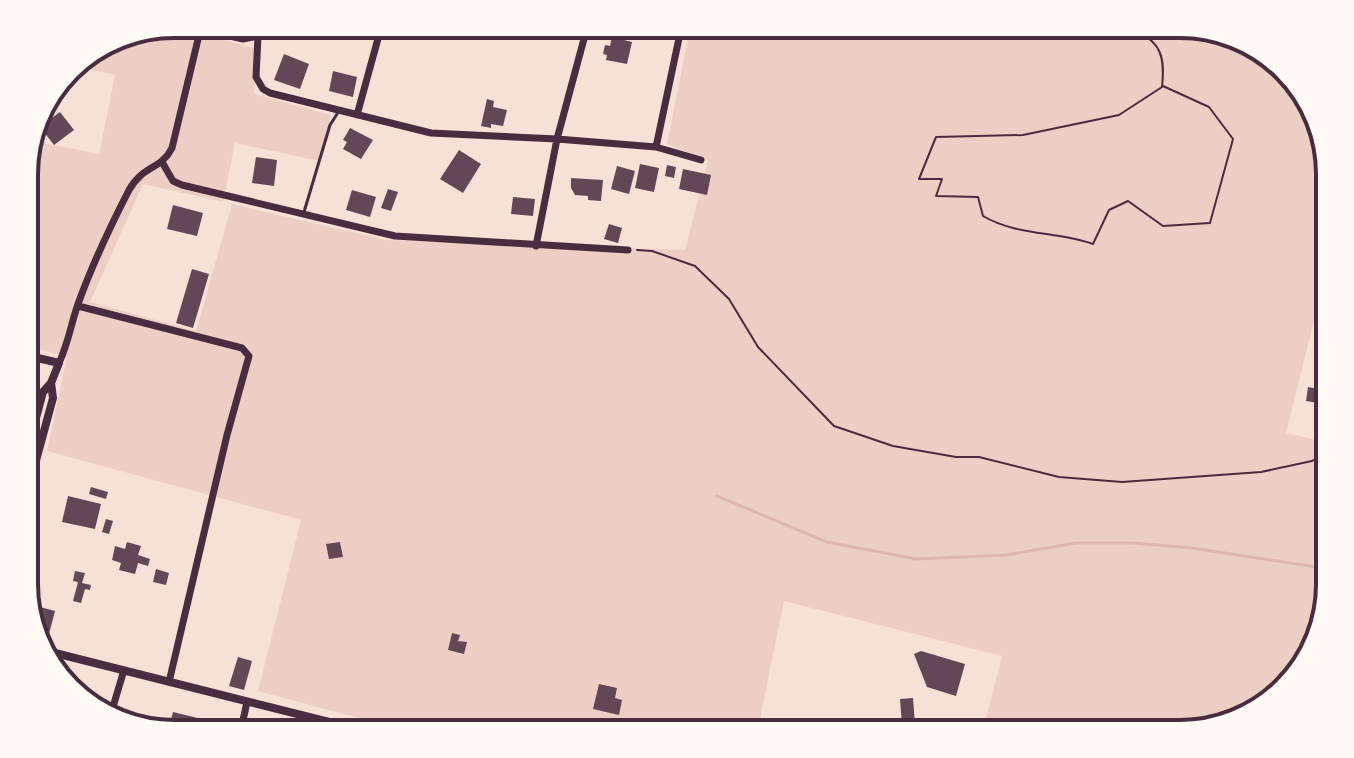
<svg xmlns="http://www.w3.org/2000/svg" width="1354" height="758" font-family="'DejaVu Sans',sans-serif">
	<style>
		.green { fill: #ebcfc5 }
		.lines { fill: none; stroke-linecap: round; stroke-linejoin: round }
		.stream { stroke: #dcb8b0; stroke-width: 3 }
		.building { fill: #644757 }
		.path { stroke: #4a2c40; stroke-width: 2 }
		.service { stroke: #4a2c40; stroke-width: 3 }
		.minor { stroke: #4a2c40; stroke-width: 7 }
		.tertiary { stroke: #4a2c40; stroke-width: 8 }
		.rim { fill: none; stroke: #4a2c40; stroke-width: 4 }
	</style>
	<rect width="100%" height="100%" fill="#f7e1d7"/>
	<path class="green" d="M691,24H1180L1254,44L1305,91L1330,164V256L1286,433L1330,443V593L1310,658L1255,714L1189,734H982L1002,656L784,601L757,734H418L258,691L301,520L47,451L67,357L25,345V155L33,141L99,154L115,75L72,66L75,62L172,25L257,49L254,94L331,115L320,161L235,143L223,202L143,184L90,302L196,331L232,204L386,240L685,250L708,160L667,144Z"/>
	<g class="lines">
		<path class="stream" d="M717,496L827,542L916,559L1006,555L1076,543H1133L1192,548L1330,569"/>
	</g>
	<path class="building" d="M343,24H374V31L365,29L364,36L342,33Z
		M612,37L632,42L627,64L606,60L607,55L603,54L605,45L610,46Z
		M284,54L309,64L300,89L274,80Z
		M333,71L357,77L353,97L329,91Z
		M487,99L494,101L493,107L507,110L503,126L491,124V128L481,126Z
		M60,112L74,130L54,145L40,127Z
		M350,128L373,140L361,159L343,149L347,142L343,140Z
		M459,150L481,164L463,193L440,179Z
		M256,157L277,160L274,186L252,183Z
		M640,164L659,168L654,192L635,188Z
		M667,165L676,167L674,178L665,176Z
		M617,166L635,171L629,194L611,189Z
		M683,169L711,175L707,195L679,189Z
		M571,178L603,180L601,201L588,200V196L575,195L571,188Z
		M388,189L398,192L391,211L381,208Z
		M352,190L376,197L370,217L346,210Z
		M513,197L535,199L533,216L511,214Z
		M173,205L203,213L197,236L167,229Z
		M609,224L622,228L618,243L604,239Z
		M192,269L209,274L193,328L176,323Z
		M1308,387L1330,391V405L1306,401Z
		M91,487L108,492L106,499L89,494Z
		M68,496L101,504L95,529L62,522Z
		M106,519L113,521L109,534L102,532Z
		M127,542L141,546L138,555L150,559L148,566L138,563L135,574L119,570L121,563L112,560L115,546L125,549Z
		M340,542L343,557L329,559L326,544Z
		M156,569L169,573L166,585L153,582Z
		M75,571L85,573L82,583L91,585L90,590L85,589L81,603L73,601L78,582L73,581Z
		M25,603L55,611L49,634L36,630Z
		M452,633L460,635L458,641L467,642L464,654L448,650Z
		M921,651L965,664L956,696L927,687L914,654Z
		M238,657L252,661L244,690L229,686Z
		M599,684L617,688L615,698L622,700L619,715L593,709Z
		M913,698L915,724L902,725L900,699Z
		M173,712L206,720L202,734H178L179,730L169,727Z"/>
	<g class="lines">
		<path class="path" d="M1126,24C1158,42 1166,49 1162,87L1119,115L1023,135L936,137L919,179H942L936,196L978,197L983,216C1017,236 1057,231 1093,244L1109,210L1128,201L1163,226L1210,223L1233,139L1209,107L1163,86
			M637,250L652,251L695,266L729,299L758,347L834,426L893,446L956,457H979L1059,477L1122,482L1261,472L1312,461L1330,450"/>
		<path class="service" d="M304,212L330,125L339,111"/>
		<path class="minor" d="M179,24L243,39L258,36
			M267,24L258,36L256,77L263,89L270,93L431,133L557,139L656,147L701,160
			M357,115L382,24
			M656,147L682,24
			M162,162L173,181L182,185L395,236L628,250
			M536,246L557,139L588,24
			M78,306L242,348L249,356L227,435L169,682
			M59,363C68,344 71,324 78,304C92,265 110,227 129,190C143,165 161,170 172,148L200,31
			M110,717L124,670
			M240,734L247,702"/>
		<path class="tertiary" d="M25,355L59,363L51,383L43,392L25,459
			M25,501L53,398L51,383
			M43,650L377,734"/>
	</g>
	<path d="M0 0H1354V758H0ZM174 38H1180A136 136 0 0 1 1316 174V584A136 136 0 0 1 1180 720H174A136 136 0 0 1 38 584V174A136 136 0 0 1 174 38Z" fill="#fffaf5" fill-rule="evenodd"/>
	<path class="rim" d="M174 38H1180A136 136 0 0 1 1316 174V584A136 136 0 0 1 1180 720H174A136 136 0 0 1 38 584V174A136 136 0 0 1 174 38Z"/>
</svg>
